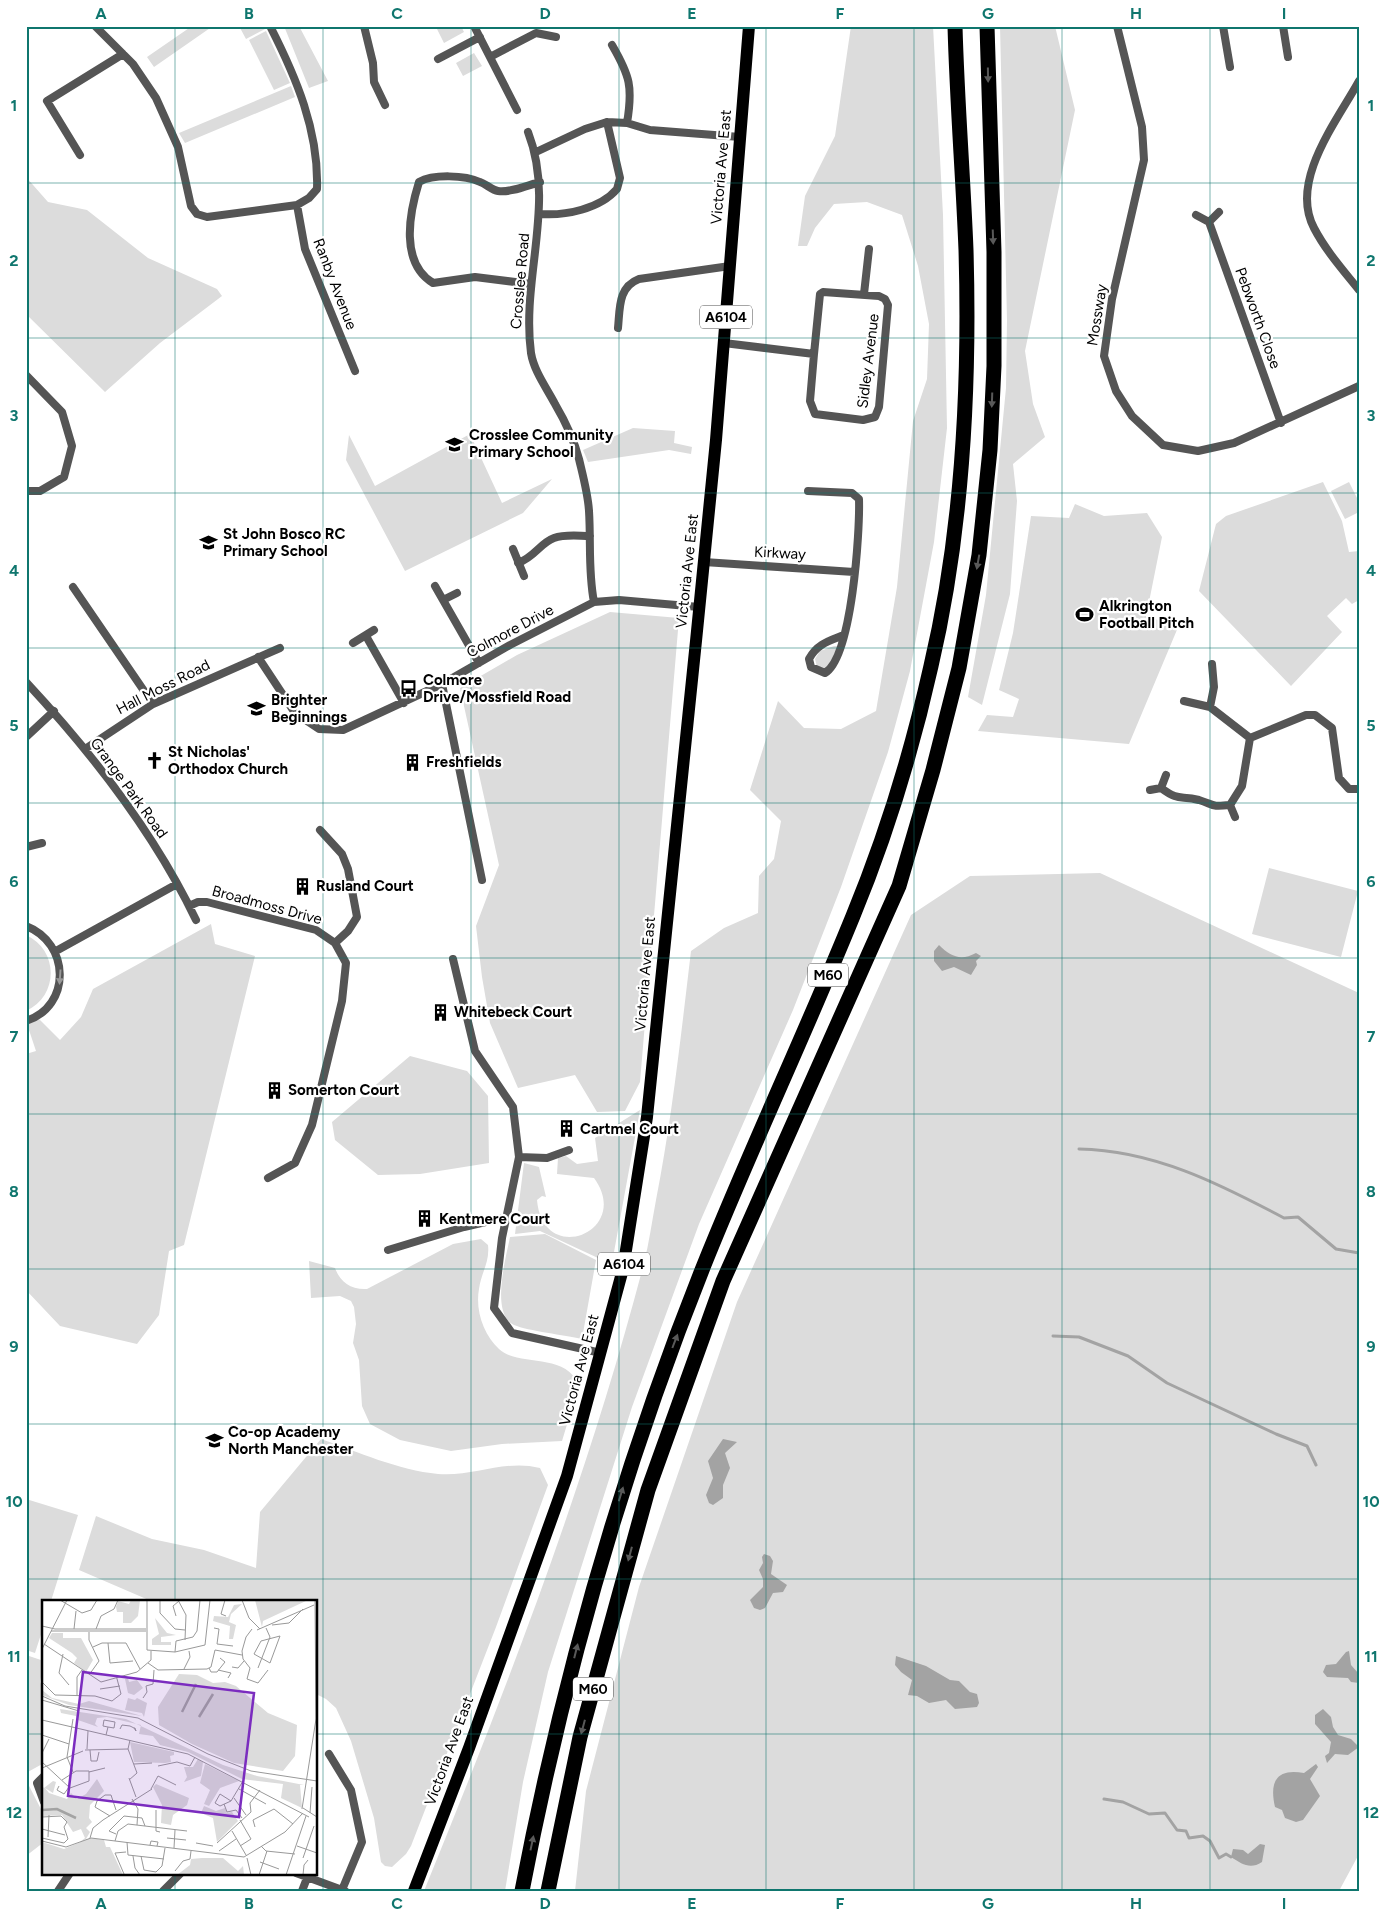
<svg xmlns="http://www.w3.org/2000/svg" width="1385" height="1917" font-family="Figtree,sans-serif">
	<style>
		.green { fill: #dcdcdc }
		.water { fill: #a3a3a3 }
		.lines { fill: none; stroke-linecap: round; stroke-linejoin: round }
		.stream { stroke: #a3a3a3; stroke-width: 3 }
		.street { stroke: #555; stroke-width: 8 }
		.primary { stroke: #000; stroke-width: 12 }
		.highway { stroke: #000; stroke-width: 15 }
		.oneway { fill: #595959 }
		.oneway2 { fill: #999 }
		.grid { fill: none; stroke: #0f766e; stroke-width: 1; stroke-opacity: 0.55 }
		.labels { text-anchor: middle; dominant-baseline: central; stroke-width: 4.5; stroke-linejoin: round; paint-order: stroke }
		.shield { fill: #fff; stroke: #4c4c4c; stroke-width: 1 }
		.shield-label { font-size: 14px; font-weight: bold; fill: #000 }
		.street-label { font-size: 15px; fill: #000; stroke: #fff }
		.poi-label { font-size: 15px; font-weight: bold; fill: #000; stroke: #fff; text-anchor: start }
		.inset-river { fill: none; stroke: #a3a3a3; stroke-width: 2.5 }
		.inset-road { fill: none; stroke: #999; stroke-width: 1 }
		.view { fill: #7b2cbf; fill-opacity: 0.15; stroke: #7b2cbf; stroke-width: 2.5 }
		.inset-edge { fill: none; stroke: #000; stroke-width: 2.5 }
		.neatline { fill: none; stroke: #0f766e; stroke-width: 2 }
		.grid-label { font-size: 16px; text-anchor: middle; font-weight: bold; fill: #0f766e }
	</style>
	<rect width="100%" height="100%" fill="#fff"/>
	<path class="green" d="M192,26H213L154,67L147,57Z
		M239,26H263L265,29L246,39Z
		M284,26H299L328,81L309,88Z
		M442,26H461L464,32L444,43L437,29Z
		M851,26H933L943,215L947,428L934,542L910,671L888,752L841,887L793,1010L699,1224L632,1407L548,1672L523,1782L505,1891H424C508,1685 588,1478 644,1263C649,1243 652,1221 656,1200C672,1118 681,1035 691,951L724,928L758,913L759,876L774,859L781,821L750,790L778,701L804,728L841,729L876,711L897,587L913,421L927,379L929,324L918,266L902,215L867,202L834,204L815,228L807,246H798L805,196L835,136Z
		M1000,26H1055L1075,110L1025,351L1033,404L1045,437L1013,464L1017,501L1010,594L982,705L968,697L986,595L1006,388L1007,320Z
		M266,31L290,83L274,90L249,40Z
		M474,53L482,66L463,76L456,63Z
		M291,86L295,97L185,143L179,133Z
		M26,177L48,202L87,210L148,258L217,289L222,296L160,343L105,392L26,314Z
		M633,428L675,431L674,443L692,447L691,454L669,450L588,462L583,450Z
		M470,434L502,503L552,479L523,513L405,571L346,460L349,435L375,486Z
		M1323,482L1342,521L1349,552L1359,551V600L1352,604L1346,598L1327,616L1342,632L1291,686L1199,591L1216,524L1226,516Z
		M1349,482L1359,502V512L1345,519L1331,491Z
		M1075,504L1104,516L1147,513L1162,537L1146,617L1179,625L1129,744L978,731L987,715L1013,717L1019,699L999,690L1013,633L1031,516L1069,518Z
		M610,612L679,618L640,1082L625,1111L597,1112L575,1075L518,1088L490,1023L482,977L476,926L499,865L460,688L517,655Z
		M834,646H837L834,658L826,670L817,667L815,659L820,651Z
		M1269,868L1358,891L1341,957L1252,934Z
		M1100,873L1359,993V1854L1339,1891H575L586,1791L639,1587L737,1302L911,915L970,876Z
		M211,924L215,944L255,956L184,1245L169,1251L159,1315L137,1344L60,1326L26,1290V1054L36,1051L27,1024L39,1019L60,1040L81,1017L93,989Z
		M26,935C59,950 59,996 26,1011Z
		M410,1056L467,1071L488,1096L489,1163L420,1174L378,1175L335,1140L332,1122Z
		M640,1110L614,1252L598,1258L540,1231L515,1234L524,1163L539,1167L546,1197L542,1196L537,1200C543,1268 633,1231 594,1178L557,1174L558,1158L566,1156L577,1164L598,1161L595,1138Z
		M545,1234L596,1260L582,1339C565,1335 528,1331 514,1325C490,1314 506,1258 510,1237Z
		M481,1239L488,1245C490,1262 481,1273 479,1289C475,1311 484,1335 499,1349C519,1368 564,1351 579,1385L562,1441L502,1444L451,1451L400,1440L370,1424L362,1406L359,1360L353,1343L356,1324L354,1307L351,1301L340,1296L311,1298L309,1261L335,1268C340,1282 351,1290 367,1289L453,1244Z
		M321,1439C358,1452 398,1470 438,1474C473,1477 505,1459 540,1468L548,1485L496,1627L411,1846L406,1854L392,1867L385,1866L381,1862L374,1818L351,1741L336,1708L326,1699L316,1694V1601H151L79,1570L96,1516L152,1539L204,1550L256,1568L260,1512Z
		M26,1499L78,1515L51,1601H44V1625L35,1653L26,1650Z
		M26,1655L44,1661L40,1682L44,1690V1763L26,1773Z
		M26,1780L44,1815V1842L26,1856Z"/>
	<path class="water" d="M939,945C951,957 961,961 976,953L981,956L976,961L977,965L971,975L954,967L942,971L934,961V951Z
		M723,1439L737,1442L725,1453L730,1468L723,1485V1498L713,1505L709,1503L706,1495L713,1478L708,1461Z
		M764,1554L770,1556L773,1561L771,1574L787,1585L783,1592L773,1593L765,1608L760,1610L754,1608L750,1600L763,1587V1579L759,1570L763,1563L762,1557Z
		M1349,1651L1351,1665L1359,1674V1683L1351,1682L1348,1678L1327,1677L1323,1672L1326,1665L1336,1664L1346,1652Z
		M896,1656L926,1666L950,1680L959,1681L970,1692L977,1694L979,1703L977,1707L955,1709L946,1700L929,1703L917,1696L908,1695L912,1680L901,1672L895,1665Z
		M1323,1709L1331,1717L1333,1727L1338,1735L1351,1739L1359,1747L1348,1755L1335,1754L1327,1763L1325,1756L1329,1753L1331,1742L1315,1724V1715Z
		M1316,1764L1318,1767L1310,1779L1320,1796L1303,1820L1296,1822L1285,1818L1282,1810L1275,1807C1269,1781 1277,1768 1304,1773Z
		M1260,1844L1265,1845L1262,1862C1250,1870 1242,1864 1231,1857L1233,1849L1243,1850L1248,1854Z"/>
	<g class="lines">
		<path class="stream" d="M1079,1149C1153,1150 1220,1184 1284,1218L1298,1217L1336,1249L1359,1253
			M1053,1336L1079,1337L1128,1356L1167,1383L1276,1434L1307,1446L1316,1465
			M1104,1799L1123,1802L1149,1814L1165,1813L1177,1830L1186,1831L1189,1838L1203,1836L1210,1841L1219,1858L1226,1854L1231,1857"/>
		<path class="street" d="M95,26L133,64L156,98L178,147L191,206L197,214L207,217L297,205L309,198L317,189C319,131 296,77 270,26
			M364,26L373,63L374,82L385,105
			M474,26L517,110
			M1117,26L1142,127L1144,160L1112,299L1104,356L1116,391L1132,416L1163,445L1198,451L1234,443L1359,386
			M1223,26L1230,67
			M1283,26L1288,57
			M612,45C630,76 633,87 627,123
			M490,57L536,33L556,37
			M438,59L480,37
			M1359,81C1337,121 1289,181 1314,228C1326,251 1343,270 1359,290
			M528,132C556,204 521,278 531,353C534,371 546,387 555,404C565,421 574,440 579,459C583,476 588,494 589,511C591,542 588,572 594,602
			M536,152L585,129L607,122L627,123L650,130L740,137
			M80,155L47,101L123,54
			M297,205L305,249L355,371
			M1219,212L1209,222L1281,423
			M540,214C565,216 600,209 617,189L620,178L607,122
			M1196,215L1209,222
			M531,284L475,277L433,283C400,263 409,214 419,182C433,174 465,175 480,182C486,184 492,190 498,191C511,193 528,185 540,182
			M864,294L869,249
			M618,328C620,308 618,287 639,279L730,266
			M724,343L814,354L820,294L823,292L879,296L885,299L888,305L879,407L875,417L863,420L815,414L810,401L814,354
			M26,375L62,412L72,446L64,477L40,491H26
			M808,491L852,493L859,499C860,532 852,657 825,673L811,667L809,659C817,644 829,641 844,635
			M513,549L524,576
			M704,562L854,572
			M518,563C535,557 540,543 554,538C565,534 578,536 590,536
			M435,586L479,663
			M73,587L153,704
			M443,600L457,593
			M366,636L404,703
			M353,643L374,630
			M258,657L295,713L319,729L343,730L442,684L510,645L594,602L619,600L699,607
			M26,682C92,753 154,832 196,920
			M442,684L482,880
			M1184,701L1210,707L1250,738L1306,715H1315L1332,728L1339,778L1349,789H1359
			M1210,707L1214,687L1212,664
			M26,737L54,711
			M85,749L153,704L280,648
			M1161,788C1180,802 1179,795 1199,800C1215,805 1210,807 1230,805L1242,786L1250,738
			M1150,790L1161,788L1166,775
			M1230,805L1235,817
			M320,830L342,854L348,869L357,917L348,931L335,943
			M26,847L42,843
			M189,906L198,902H207L316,930L335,943L346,963L342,1001L312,1125L295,1163L268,1178
			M26,926C70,943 72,1006 26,1021
			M56,951L177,884
			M453,959L475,1051L513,1107L519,1157L502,1238L494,1308L512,1333L601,1353
			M519,1157L547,1158L569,1150
			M388,1250L464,1227L507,1217
			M329,1754L351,1790L362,1842L342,1890
			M44,1776L37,1783L44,1802
			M296,1873L345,1891
			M58,1891L70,1873
			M163,1891L181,1873
			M302,1891L307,1878"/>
		<path class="primary" d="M414,1891L469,1748L567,1476L623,1269L647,1117L696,641L716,440L749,26"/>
		<path class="highway" d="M522,1891C563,1677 623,1467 704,1265C751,1148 805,1034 853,916C886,836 912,751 931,666C963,530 970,389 966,250C963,175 957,101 955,26
			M548,1891L580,1737L648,1490L723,1281L899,886L933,770L959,668L979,555L990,450L994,366V252L987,26"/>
	</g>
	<defs><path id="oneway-solid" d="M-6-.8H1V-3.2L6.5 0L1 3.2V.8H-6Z" transform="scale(1.25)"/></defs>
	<g class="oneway">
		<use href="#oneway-solid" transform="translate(988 75) rotate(89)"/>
		<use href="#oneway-solid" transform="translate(993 237) rotate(88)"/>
		<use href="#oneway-solid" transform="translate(992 400) rotate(92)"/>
		<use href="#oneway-solid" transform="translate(978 562) rotate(100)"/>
		<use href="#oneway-solid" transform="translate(675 1341) rotate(-69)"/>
		<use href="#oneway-solid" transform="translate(621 1494) rotate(-73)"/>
		<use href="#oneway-solid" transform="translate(630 1554) rotate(105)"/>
		<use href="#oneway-solid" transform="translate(576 1651) rotate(-76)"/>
		<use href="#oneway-solid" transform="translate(583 1727) rotate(105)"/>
		<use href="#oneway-solid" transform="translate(532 1843) rotate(-78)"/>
	</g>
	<use class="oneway2" href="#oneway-solid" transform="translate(60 977) rotate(94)"/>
	<path class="grid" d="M175,26V1601M323,26V1891M471,26V1891M619,26V1891M766,26V1891M914,26V1891M1062,26V1891M1210,26V1891M26,183H1359M26,338H1359M26,493H1359M26,648H1359M26,803H1359M26,958H1359M26,1114H1359M26,1269H1359M26,1424H1359M26,1579H1359M26,1734H44M316,1734H1359M175,1873V1891"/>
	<defs>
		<symbol id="school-bare" viewBox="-9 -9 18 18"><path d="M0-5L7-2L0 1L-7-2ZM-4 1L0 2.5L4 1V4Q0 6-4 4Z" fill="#000" stroke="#fff" stroke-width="2.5" paint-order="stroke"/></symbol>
		<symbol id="stadium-bare" viewBox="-9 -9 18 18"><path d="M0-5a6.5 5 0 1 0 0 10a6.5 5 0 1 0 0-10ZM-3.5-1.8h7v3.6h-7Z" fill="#000" stroke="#fff" stroke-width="2.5" paint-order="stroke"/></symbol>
		<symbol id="bus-bare" viewBox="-9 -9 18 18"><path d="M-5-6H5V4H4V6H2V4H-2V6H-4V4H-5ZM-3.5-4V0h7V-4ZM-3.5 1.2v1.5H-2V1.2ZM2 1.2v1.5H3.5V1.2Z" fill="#000" stroke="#fff" stroke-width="2.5" paint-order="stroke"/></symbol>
		<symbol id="church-bare" viewBox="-9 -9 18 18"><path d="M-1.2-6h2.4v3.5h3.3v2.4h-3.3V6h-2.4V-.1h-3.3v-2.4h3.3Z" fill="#000" stroke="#fff" stroke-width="2.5" paint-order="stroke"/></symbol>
		<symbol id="building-bare" viewBox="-9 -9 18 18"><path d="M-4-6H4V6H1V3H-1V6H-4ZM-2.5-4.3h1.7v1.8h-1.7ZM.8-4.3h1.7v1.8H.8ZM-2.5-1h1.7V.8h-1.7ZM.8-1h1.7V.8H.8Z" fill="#000" stroke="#fff" stroke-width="2.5" paint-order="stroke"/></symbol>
	</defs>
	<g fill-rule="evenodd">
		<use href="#school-bare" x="442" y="432" width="25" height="25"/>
		<use href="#school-bare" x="196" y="530" width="25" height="25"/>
		<use href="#stadium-bare" x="1072" y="602" width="25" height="25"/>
		<use href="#bus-bare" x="396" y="676" width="25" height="25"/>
		<use href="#school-bare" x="244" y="696" width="25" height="25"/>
		<use href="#church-bare" x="142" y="748" width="25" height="25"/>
		<use href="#building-bare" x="400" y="750" width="25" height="25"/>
		<use href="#building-bare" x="290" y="874" width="25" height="25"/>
		<use href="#building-bare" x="428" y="1000" width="25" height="25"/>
		<use href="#building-bare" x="262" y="1078" width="25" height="25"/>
		<use href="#building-bare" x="554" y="1116" width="25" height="25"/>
		<use href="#building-bare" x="412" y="1206" width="25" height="25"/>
		<use href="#school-bare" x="202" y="1428" width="25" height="25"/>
	</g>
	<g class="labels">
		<g class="shield">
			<rect x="700" y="305.5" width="52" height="23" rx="4"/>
			<rect x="808" y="963.5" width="40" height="23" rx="4"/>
			<rect x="598" y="1252.5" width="52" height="23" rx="4"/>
			<rect x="573" y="1677.5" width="40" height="23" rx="4"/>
		</g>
		<g class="shield-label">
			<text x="726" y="317">A6104</text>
			<text x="828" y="975">M60</text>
			<text x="624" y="1264">A6104</text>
			<text x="593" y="1689">M60</text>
		</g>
		<g class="street-label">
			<text transform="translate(721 167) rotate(-85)">Victoria Ave East</text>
			<text transform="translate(520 281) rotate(-85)">Crosslee Road</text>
			<text transform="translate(335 284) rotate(69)">Ranby Avenue</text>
			<text transform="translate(1097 315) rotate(-81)">Mossway</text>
			<text transform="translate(1258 318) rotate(70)">Pebworth Close</text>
			<text transform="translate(868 361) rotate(-83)">Sidley Avenue</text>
			<text transform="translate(780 553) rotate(3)">Kirkway</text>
			<text transform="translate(687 571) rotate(-84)">Victoria Ave East</text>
			<text transform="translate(510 631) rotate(-28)">Colmore Drive</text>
			<text transform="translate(163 687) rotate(-27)">Hall Moss Road</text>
			<text transform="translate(129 788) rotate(54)">Grange Park Road</text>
			<text transform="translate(267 905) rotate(15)">Broadmoss Drive</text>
			<text transform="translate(645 974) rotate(-85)">Victoria Ave East</text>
			<text transform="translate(579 1370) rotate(-75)">Victoria Ave East</text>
			<text transform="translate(449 1751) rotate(-70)">Victoria Ave East</text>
		</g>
		<g class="poi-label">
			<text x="469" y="435">Crosslee Community<tspan x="469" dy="17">Primary School</tspan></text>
			<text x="223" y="534">St John Bosco RC<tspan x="223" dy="17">Primary School</tspan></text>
			<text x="1099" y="606">Alkrington<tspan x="1099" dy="17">Football Pitch</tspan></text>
			<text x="423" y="680">Colmore<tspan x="423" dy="17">Drive/Mossfield Road</tspan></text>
			<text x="271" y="700">Brighter<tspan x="271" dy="17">Beginnings</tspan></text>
			<text x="168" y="752">St Nicholas'<tspan x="168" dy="17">Orthodox Church</tspan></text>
			<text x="426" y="762">Freshfields</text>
			<text x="316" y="886">Rusland Court</text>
			<text x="454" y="1012">Whitebeck Court</text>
			<text x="288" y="1090">Somerton Court</text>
			<text x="580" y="1129">Cartmel Court</text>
			<text x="439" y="1219">Kentmere Court</text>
			<text x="228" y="1432">Co-op Academy<tspan x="228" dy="17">North Manchester</tspan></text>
		</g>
	</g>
	<g transform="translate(42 1600)">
		<rect width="275" height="275" fill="#fff"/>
		<path d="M89,0H98L96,16L89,23H81V12H75L74,7L76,1L87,4ZM213,0H266L221,21L220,27ZM200,4L189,14L187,22L194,25L191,39H187L188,26L171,21L172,16L186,17L192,5ZM113,18L125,33L134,35L119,37V42H129V45H110V39L117,34ZM10,33H21V38H39L51,60L44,72L32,63L35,58L30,53L7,38ZM137,74L155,75L171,83L183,82L194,86L226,113L255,125L253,156L241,171L192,163L150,144L117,125L116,107ZM86,78L87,82L95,80L101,88L92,95L86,93L83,79ZM0,90L10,98L37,104L47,101L100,116L27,105L0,95ZM86,98L93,100L95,98L105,103L102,117L100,113L83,110ZM18,109L84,119L181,165L215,176L262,185H258L260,208L239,198L241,184L200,179L146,152L118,145L111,136L97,134L99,125L65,117L55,118L53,124L56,127L36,120L34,116L19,113ZM88,142L132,152V155L128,156L129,162L123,163L92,162ZM156,159L161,162L159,176L142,182L145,177L142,167H151ZM163,164L197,181L178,188L167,206L162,204L168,190L158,183ZM55,179L62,191L48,205L47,218L50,222L44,228L48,232L44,239L38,242L43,238L39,229L31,232L20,215L0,216V186L2,188L11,181L14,182L11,193L3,188L7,193L25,199L29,193L35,199L44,194ZM114,184L147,198L145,205L131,215L129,225L119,223L120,205L111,187ZM162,206L174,211L183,208L185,213L190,212L196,221L175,242L171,218L159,213ZM48,238L62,240L64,247H68L81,275H0V242L22,249ZM160,258H181L196,271L201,266L202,275H135L148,265L149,259Z" fill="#dcdcdc"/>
		<path class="inset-river" d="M140,112L154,84M157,117L171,94M0,210L15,209L34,218"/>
		<path class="inset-road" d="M18,0L40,13L49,10L55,0M105,0V50L133,52L163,45L168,0M118,0V13L133,29L143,30M136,0L144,15L143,40M183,0L179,14L184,16M200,0L207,18L218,29M134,16L131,6L137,1M230,25L247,23L261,9M0,26L13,29H104M172,28L177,29L175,44L191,46M32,29L34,11M54,29L59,16L72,9L76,0M210,29L204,37L200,51L201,59L208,68L205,79L216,83L226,70M215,30L272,5M9,31H104M47,32V40L57,61L47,75M238,36L228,63L212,54L219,41ZM66,43L68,63L91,61M2,44L59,82L95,72L109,60V51M51,47L60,43H84L98,69M0,49L25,0M133,52L134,41L151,37L155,31L158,0M21,54L17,73L27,85M106,63L116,70L165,69L169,67L173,50L200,55M190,67L196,68L202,61M167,68L169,72H175L183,62L178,58M216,68L228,37L224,28M142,69L148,57L147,51M176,70L189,73L186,78M0,82L13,95L53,96L70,101L79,94L74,75M58,89L78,86M0,96L23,106L96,118L166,154L209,171L275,181M35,96V77L40,70M101,98L105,92L104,86L111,84L112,70M0,100L37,111M0,120L146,154L267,217M78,129L80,125L88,126L92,128H93L94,131L92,128M0,135L27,144M64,135L66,127L61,126L62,120L73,122L72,128L66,127M45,149L46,131M43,150L86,149M48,150L49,161H55L57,152M0,153L7,139M25,157L31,119M25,157L31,172M0,162L28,188L47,181V171H34L20,180M92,164L110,163M116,166L135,162L148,166L153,157M0,168L41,151M47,172L63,168M87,178L94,197M87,180L95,173L86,149L88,140M17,186L15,190L22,194L27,187M109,189L116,176L134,185M197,189L224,204M192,198L204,215M90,199L96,209L95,225M189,201L178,194L173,203L178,206L189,201L201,181M182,204L185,212L194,210L200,218M261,208L275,217M260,209L274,119L273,0M114,210V231L118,232M268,213L270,187M68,216L53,207L55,201L63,195H69L74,210M0,217L19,216L25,222L22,227L26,239L22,243L0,238M198,220L209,239L198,246M213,227L211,220L232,209L251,224M0,229L23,235M190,231L204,255M74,234L67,231L82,216L100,218L103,226M6,237L7,215M48,238L51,228L61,220L110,189M125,238L144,240M0,241L24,247L49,238L202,257L243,232L261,213M73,241L76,231L86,224L145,231M85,242L86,255L122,259M154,243L171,246M175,243L209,212L208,203L218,190M108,245L109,241L116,242L115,246M219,246L224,251L253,254M255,246L275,253M132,248L133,230M177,251L194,239M91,256L93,268L98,275M99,256L102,270L114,272L120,266L123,248M205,258L209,275M261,258L272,226M218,262L237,269M133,271L141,261L148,259L149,251M82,274L73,253L84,252M217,275L225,251M244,275L264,216M261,275L262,265L266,260"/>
		<path class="view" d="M41,72L212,93L197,217L26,196Z"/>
		<rect width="275" height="275" class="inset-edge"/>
	</g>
	<rect width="1385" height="1917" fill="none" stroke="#ffffff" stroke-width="55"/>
	<rect x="28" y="28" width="1330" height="1862" class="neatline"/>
	<g class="grid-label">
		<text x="101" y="19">A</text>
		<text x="249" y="19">B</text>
		<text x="397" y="19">C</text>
		<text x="545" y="19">D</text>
		<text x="692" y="19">E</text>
		<text x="840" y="19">F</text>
		<text x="988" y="19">G</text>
		<text x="1136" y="19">H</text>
		<text x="1284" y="19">I</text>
		<text x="14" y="111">1</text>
		<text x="1371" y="111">1</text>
		<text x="14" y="266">2</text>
		<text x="1371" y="266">2</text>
		<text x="14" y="421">3</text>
		<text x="1371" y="421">3</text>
		<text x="14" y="576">4</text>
		<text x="1371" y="576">4</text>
		<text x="14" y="731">5</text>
		<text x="1371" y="731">5</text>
		<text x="14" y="887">6</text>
		<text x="1371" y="887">6</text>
		<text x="14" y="1042">7</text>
		<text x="1371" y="1042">7</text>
		<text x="14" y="1197">8</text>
		<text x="1371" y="1197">8</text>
		<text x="14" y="1352">9</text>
		<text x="1371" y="1352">9</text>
		<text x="14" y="1507">10</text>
		<text x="1371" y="1507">10</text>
		<text x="14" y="1662">11</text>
		<text x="1371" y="1662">11</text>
		<text x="14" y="1818">12</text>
		<text x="1371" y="1818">12</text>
		<text x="101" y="1909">A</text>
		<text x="249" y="1909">B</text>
		<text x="397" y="1909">C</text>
		<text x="545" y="1909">D</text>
		<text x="692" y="1909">E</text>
		<text x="840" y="1909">F</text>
		<text x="988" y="1909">G</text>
		<text x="1136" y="1909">H</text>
		<text x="1284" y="1909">I</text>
	</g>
</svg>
